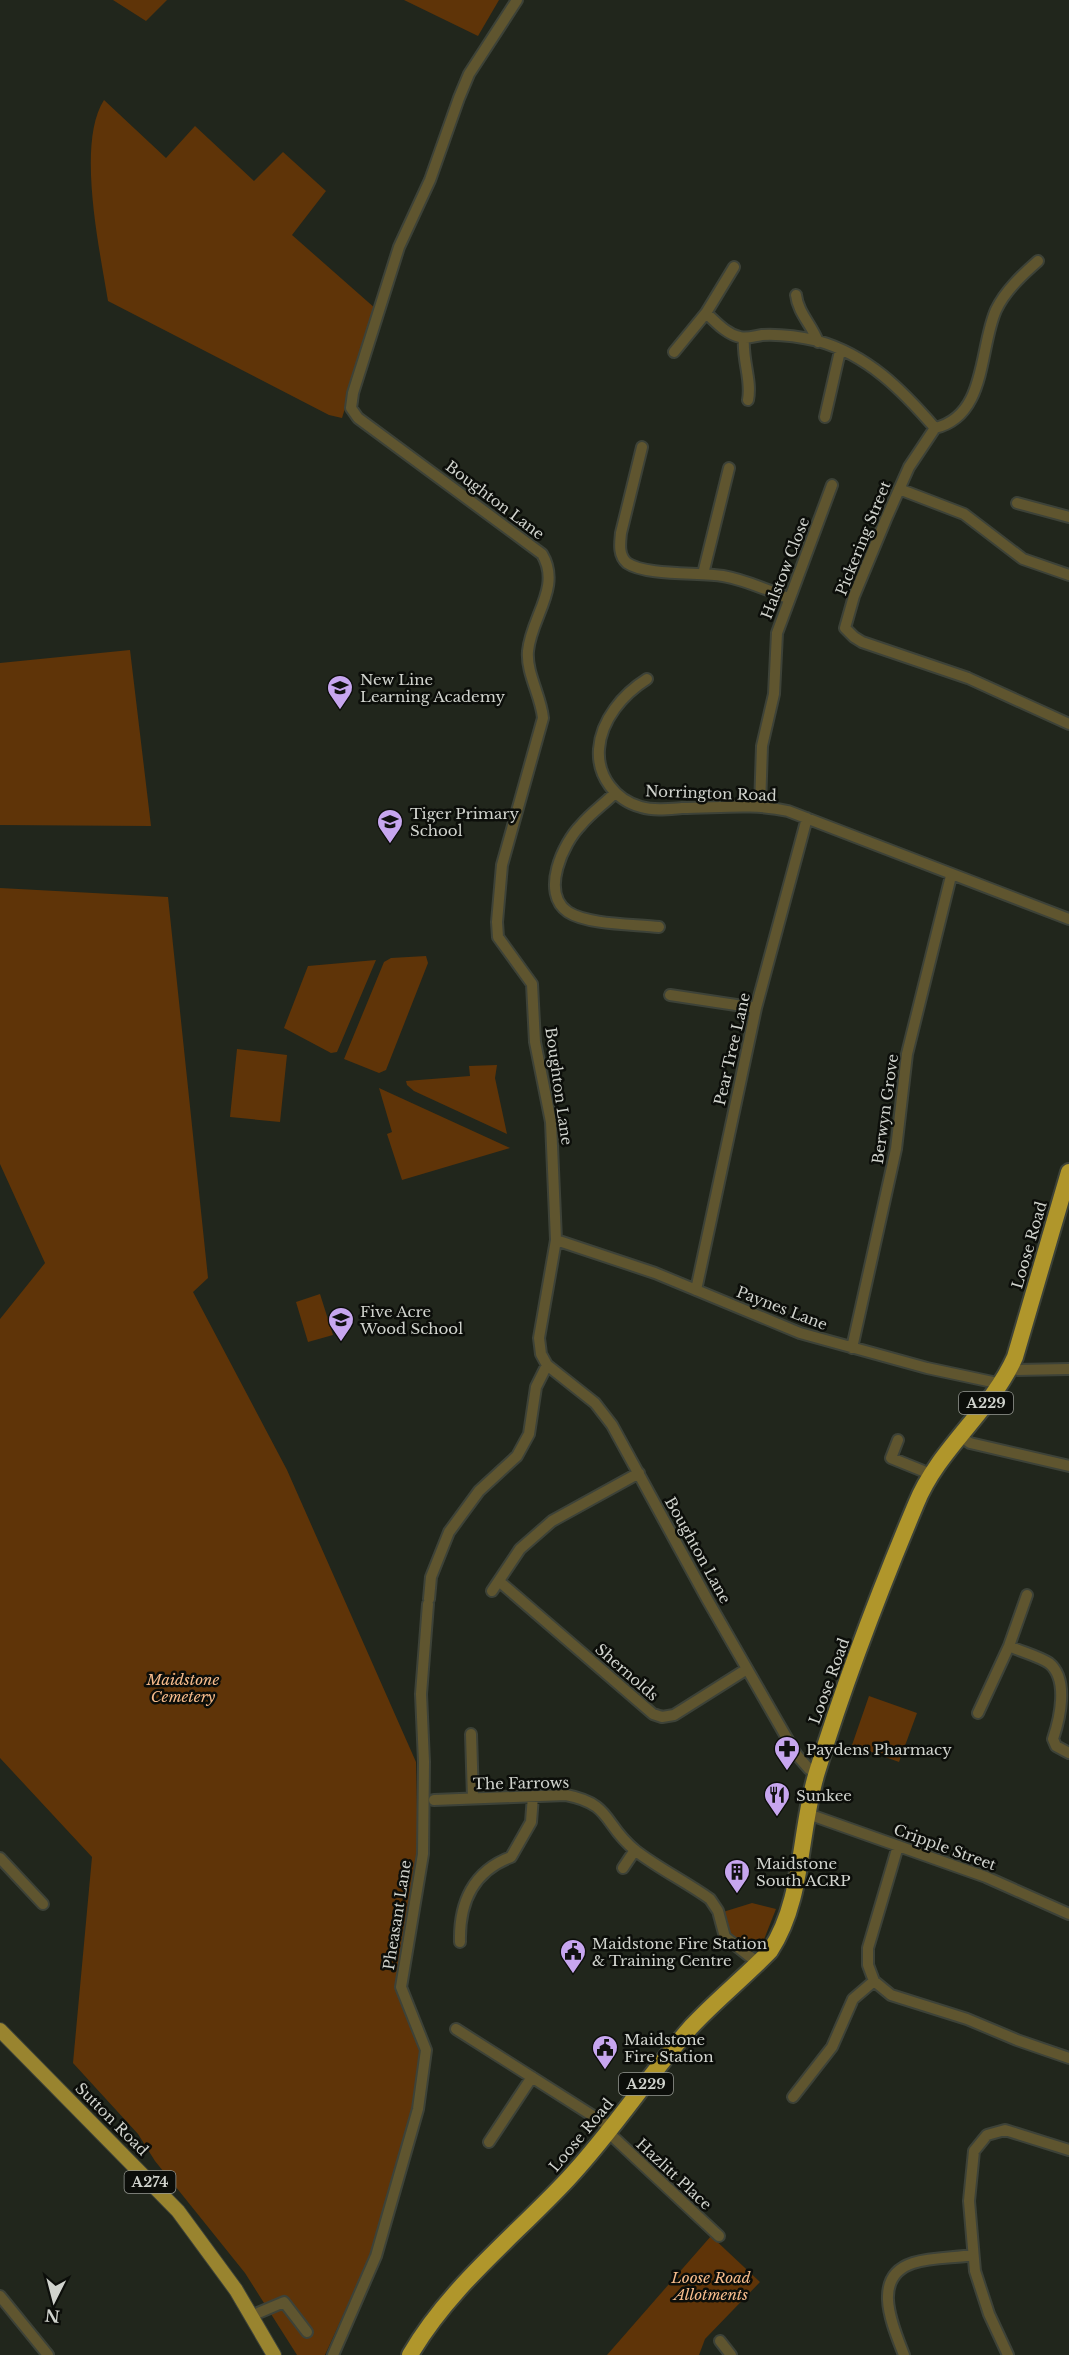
<svg xmlns="http://www.w3.org/2000/svg" width="1069" height="2355" font-family="'Libre Baskerville',serif">
	<style>
		.green { fill: #5f3408 }
		.lines { fill: none; stroke-linecap: round; stroke-linejoin: round }
		.minor-casing { stroke: #3d4238; stroke-width: 14 }
		.major-casing { stroke: #3d4238; stroke-width: 16 }
		.highway-casing { stroke: #3d4238; stroke-width: 20 }
		.minor { stroke: #5f552f; stroke-width: 10 }
		.major { stroke: #99842f; stroke-width: 14 }
		.highway { stroke: #b0962b; stroke-width: 16 }
		.labels { text-anchor: middle; dominant-baseline: central; stroke-width: 5; stroke-linejoin: round; paint-order: stroke }
		.shield { fill: #0c0e0a; stroke: #959892; stroke-width: 1.5 }
		.shield-label { font-size: 14px; font-weight: bold; fill: #d0d3cd }
		.street-label { font-size: 15px; fill: #d0d3cd; stroke: #0c0e0a }
		.poi-label { font-size: 15px; fill: #d0d3cd; stroke: #0c0e0a; text-anchor: start }
		.park-label { font-size: 15px; font-style: italic; fill: #f7bc8c; stroke: #0c0e0a }
	</style>
	<rect width="100%" height="100%" fill="#21261c"/>
	<path class="green" d="M113,0H167L146,21Z
		M404,0H499L478,36Z
		M104,100L166,158L195,126L254,181L283,152L326,191L292,235L376,309L342,418L329,415L108,301C100,251 76,143 104,100Z
		M130,650L151,826L0,825V663Z
		M0,888L168,897L208,1278L193,1292L287,1470L416,1762L418,1854L396,1987L422,2049L415,2107L375,2245L325,2355H297L245,2273L155,2161L138,2134L73,2063L92,1857L0,1758V1319L45,1263L0,1164Z
		M426,956L428,963L386,1070L379,1073L344,1059L384,962L391,958Z
		M376,960L337,1052L331,1053L284,1028L308,966Z
		M237,1049L287,1055L280,1122L230,1117Z
		M497,1065L495,1078L507,1134L414,1091L407,1085L406,1081L470,1076L469,1066Z
		M379,1088L510,1148L402,1180L387,1134L392,1132Z
		M320,1294L333,1335L308,1342L296,1302Z
		M869,1696L917,1713L899,1762L852,1745Z
		M752,1903L776,1909L763,1942L752,1947L743,1942L741,1945C729,1935 723,1929 723,1912Z
		M711,2236L760,2282L705,2339L699,2355H607Z"/>
	<g class="lines">
		<defs>
			<path id="minor" d="M517,0L469,74L459,98L430,180L399,247L353,393L351,408L358,418L542,554C562,587 531,617 528,651C526,673 541,696 543,718L502,865L497,922L498,937L532,984L535,1042L551,1122L556,1240L539,1338L541,1354L547,1365L595,1403L612,1425L707,1599L796,1754L809,1769L816,1773
				M1038,261C1022,275 1005,291 996,310C979,348 987,416 935,428L909,467L886,519L854,596L845,628L854,637L862,642L968,678L1069,724
				M796,295C798,313 812,325 818,342
				M706,313C716,322 726,334 740,337C747,339 755,336 762,335C780,334 801,337 818,341C868,355 902,390 935,428
				M744,338C742,360 752,380 748,400
				M674,352L706,313L734,267
				M825,417L840,351
				M642,447L621,533C620,543 618,555 627,563C646,576 699,572 723,576C746,580 767,590 788,598
				M899,489L964,514L1023,559L1069,575
				M1017,503L1069,517
				M703,574L729,468
				M647,679C623,694 601,720 599,749C597,776 615,800 641,807C654,811 669,809 682,808C717,808 754,803 788,811L1069,919
				M615,793C604,804 591,813 581,825C563,843 540,893 568,912C588,925 635,924 659,927
				M760,807L762,746L774,694L777,633L832,485
				M670,995L756,1008
				M556,1240L655,1273L800,1333L927,1368L1002,1384
				M696,1290L756,1008L807,818
				M852,1348L896,1149L907,1054L951,876
				M1009,1370L1069,1369
				M960,1436L970,1443L1069,1466
				M898,1440L891,1458L933,1475
				M500,1582L653,1714L662,1717L674,1715L747,1669
				M492,1591L520,1549L552,1521L639,1473
				M429,1599L431,1577L449,1532L479,1491L517,1456L529,1434L536,1387L547,1365
				M1009,1646C1022,1652 1038,1656 1049,1663C1069,1679 1060,1718 1053,1739L1056,1746L1069,1753
				M978,1713L1009,1646L1027,1595
				M471,1734L473,1798
				M434,1800L566,1795C613,1804 603,1825 636,1851C658,1868 686,1882 710,1899L718,1911L725,1937L758,1963
				M808,1814L986,1877L1069,1914
				M898,1846L868,1948V1965L874,1981L891,1995L967,2019L1017,2040L1069,2058
				M0,1858L43,1904
				M623,1868L635,1850
				M460,1942C459,1903 473,1871 511,1857L531,1822L533,1796
				M456,2029L612,2128
				M793,2097L832,2047L853,1999L874,1981
				M609,2133L719,2236
				M489,2142L532,2077
				M0,2296L48,2355
				M251,2316L284,2302L307,2332
				M720,2341L731,2355
				M333,2355L376,2256L418,2109L426,2050L401,1987L423,1854L424,1762L421,1694L428,1604
				M904,2355C893,2326 870,2277 913,2263C932,2257 954,2258 973,2255
				M1008,2355L989,2314L975,2271L969,2201L974,2151L987,2135L1005,2130L1069,2150"/>
			<path id="major" d="M0,2030L178,2211L236,2290L274,2355"/>
			<path id="highway" d="M410,2355C450,2286 514,2237 568,2179C613,2131 648,2076 691,2027C716,2000 745,1977 770,1951C804,1900 799,1830 817,1772C845,1681 879,1592 916,1504C938,1449 991,1411 1015,1357L1069,1172"/>
		</defs>
		<use href="#minor" class="minor-casing"/>
		<use href="#major" class="major-casing"/>
		<use href="#highway" class="highway-casing"/>
		<use href="#minor" class="minor"/>
		<use href="#major" class="major"/>
		<use href="#highway" class="highway"/>
	</g>
	<defs>
		<symbol id="school-pin" viewBox="-11 -11 22 30"><path d="M0 17L-7.5 6A9.5 9.5 0 1 1 7.5 6Z" fill="#c7a6ef" stroke="#0c0e0a"/><path d="M0-5L7-2L0 1L-7-2ZM-4 1L0 2.5L4 1V4Q0 6-4 4Z" fill="#111"/></symbol>
		<symbol id="pharmacy-pin" viewBox="-11 -11 22 30"><path d="M0 17L-7.5 6A9.5 9.5 0 1 1 7.5 6Z" fill="#c7a6ef" stroke="#0c0e0a"/><path d="M-2-6h4v4h4v4h-4v4h-4v-4h-4v-4h4Z" fill="#111"/></symbol>
		<symbol id="restaurant-pin" viewBox="-11 -11 22 30"><path d="M0 17L-7.5 6A9.5 9.5 0 1 1 7.5 6Z" fill="#c7a6ef" stroke="#0c0e0a"/><path d="M-5-6h1v4h1v-4h1v4h1v-4h1v5L-1.5 .5V6h-2V.5L-5-1ZM5-6V6H3V1.5H1.5Q1.5-4 5-6Z" fill="#111"/></symbol>
		<symbol id="building-pin" viewBox="-11 -11 22 30"><path d="M0 17L-7.5 6A9.5 9.5 0 1 1 7.5 6Z" fill="#c7a6ef" stroke="#0c0e0a"/><path d="M-4-6H4V6H1V3H-1V6H-4ZM-2.5-4.3h1.7v1.8h-1.7ZM.8-4.3h1.7v1.8H.8ZM-2.5-1h1.7V.8h-1.7ZM.8-1h1.7V.8H.8Z" fill="#111"/></symbol>
		<symbol id="civic-pin" viewBox="-11 -11 22 30"><path d="M0 17L-7.5 6A9.5 9.5 0 1 1 7.5 6Z" fill="#c7a6ef" stroke="#0c0e0a"/><path d="M-.6-6.5H3V-4.5H.6V-3L4-1V1h2V6H-6V1h2V-1L-.6-3ZM-1.2 2.5V6h2.4V2.5Z" fill="#111"/></symbol>
	</defs>
	<g fill-rule="evenodd">
		<use href="#school-pin" x="325" y="673" width="30" height="40"/>
		<use href="#school-pin" x="375" y="807" width="30" height="40"/>
		<use href="#school-pin" x="326" y="1305" width="30" height="40"/>
		<use href="#pharmacy-pin" x="772" y="1734" width="30" height="40"/>
		<use href="#restaurant-pin" x="762" y="1780" width="30" height="40"/>
		<use href="#building-pin" x="722" y="1857" width="30" height="40"/>
		<use href="#civic-pin" x="558" y="1937" width="30" height="40"/>
		<use href="#civic-pin" x="590" y="2033" width="30" height="40"/>
	</g>
	<g class="labels">
		<g class="shield">
			<rect x="959" y="1392" width="54" height="22" rx="4.5"/>
			<rect x="619" y="2073" width="54" height="22" rx="4.5"/>
			<rect x="124.5" y="2171" width="51" height="22" rx="4.5"/>
		</g>
		<g class="shield-label">
			<text x="986" y="1403">A229</text>
			<text x="646" y="2084">A229</text>
			<text x="150" y="2182">A274</text>
		</g>
		<g class="street-label">
			<text transform="translate(495 500) rotate(37)">Boughton Lane</text>
			<text transform="translate(863 538) rotate(-68)">Pickering Street</text>
			<text transform="translate(785 568) rotate(-69)">Halstow Close</text>
			<text transform="translate(711 793) rotate(2)">Norrington Road</text>
			<text transform="translate(732 1049) rotate(-77)">Pear Tree Lane</text>
			<text transform="translate(559 1086) rotate(82)">Boughton Lane</text>
			<text transform="translate(885 1109) rotate(-82)">Berwyn Grove</text>
			<text transform="translate(1029 1245) rotate(-74)">Loose Road</text>
			<text transform="translate(782 1308) rotate(21)">Paynes Lane</text>
			<text transform="translate(698 1550) rotate(61)">Boughton Lane</text>
			<text transform="translate(627 1672) rotate(41)">Shernolds</text>
			<text transform="translate(829 1681) rotate(-70)">Loose Road</text>
			<text transform="translate(521 1783) rotate(-1)">The Farrows</text>
			<text transform="translate(945 1847) rotate(20)">Cripple Street</text>
			<text transform="translate(397 1915) rotate(-81)">Pheasant Lane</text>
			<text transform="translate(112 2119) rotate(45)">Sutton Road</text>
			<text transform="translate(581 2135) rotate(-50)">Loose Road</text>
			<text transform="translate(674 2174) rotate(43)">Hazlitt Place</text>
		</g>
		<g class="poi-label">
			<text x="360" y="679">New Line<tspan x="360" dy="17">Learning Academy</tspan></text>
			<text x="410" y="813">Tiger Primary<tspan x="410" dy="17">School</tspan></text>
			<text x="360" y="1311">Five Acre<tspan x="360" dy="17">Wood School</tspan></text>
			<text x="806" y="1749">Paydens Pharmacy</text>
			<text x="796" y="1795">Sunkee</text>
			<text x="756" y="1863">Maidstone<tspan x="756" dy="17">South ACRP</tspan></text>
			<text x="592" y="1943">Maidstone Fire Station<tspan x="592" dy="17">&amp; Training Centre</tspan></text>
			<text x="624" y="2039">Maidstone<tspan x="624" dy="17">Fire Station</tspan></text>
		</g>
		<g class="park-label">
			<text x="183" y="1679">Maidstone<tspan x="183" dy="17">Cemetery</tspan></text>
			<text x="711" y="2277">Loose Road<tspan x="711" dy="17">Allotments</tspan></text>
		</g>
	</g>
	<g transform="translate(54 2301) rotate(186)" stroke="#0c0e0a" stroke-width="4.5" paint-order="stroke">
	<path d="M0-4.5L10 22L0 15L-10 22Z" fill="#d0d3cd"/>
	<text y="-9" font-size="16" font-weight="bold" text-anchor="middle" fill="#d0d3cd">N</text>
	</g>
</svg>
